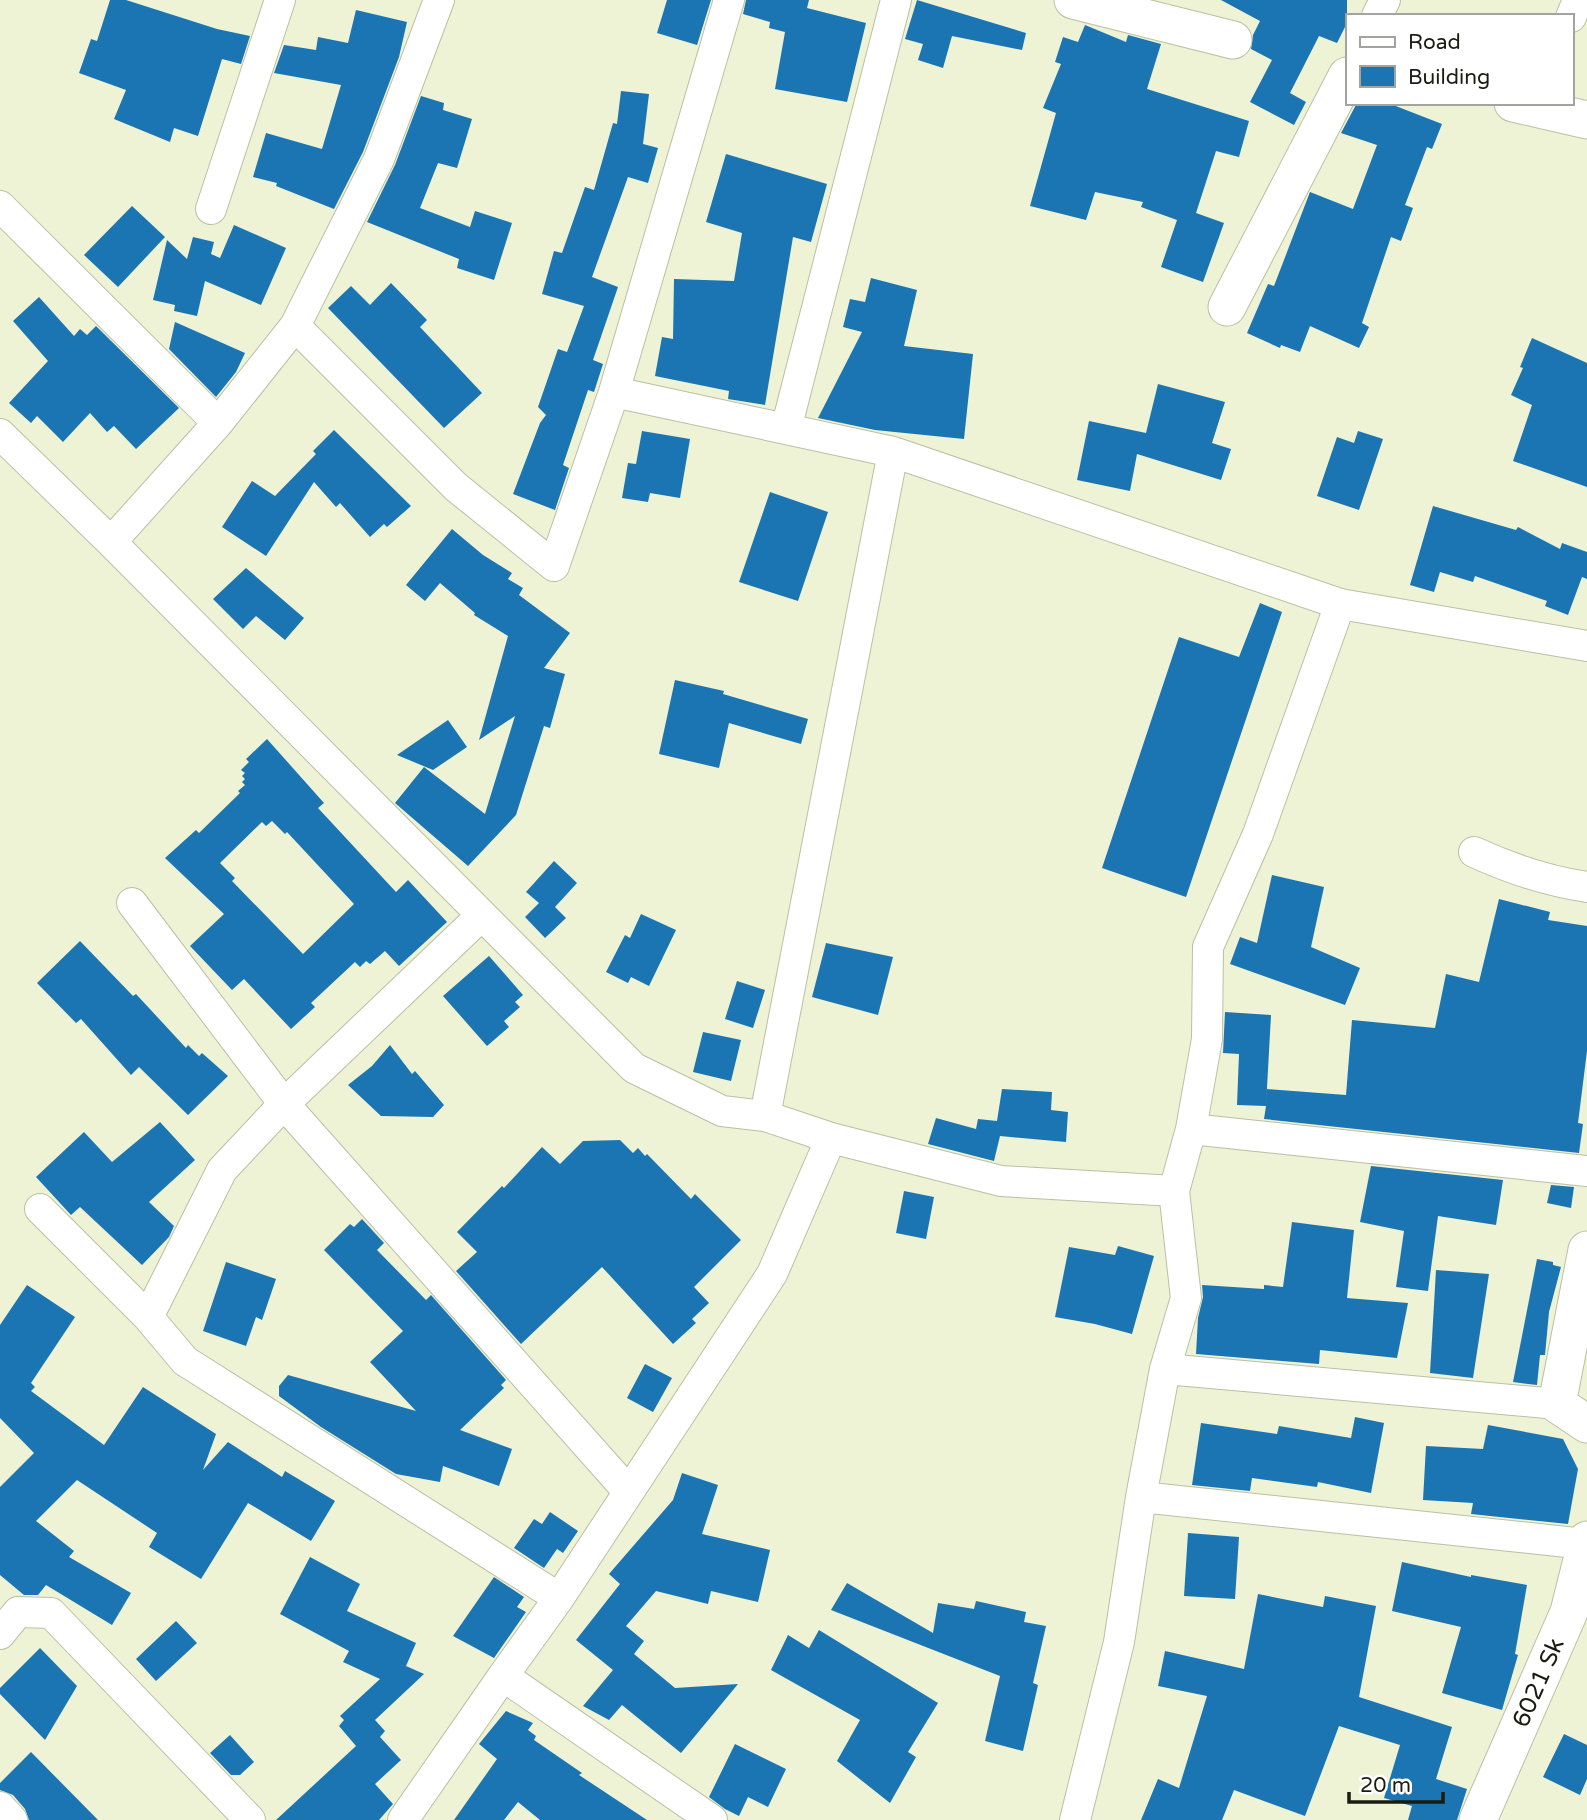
<svg xmlns="http://www.w3.org/2000/svg" width="1587" height="1820" font-family="'Varela Round',sans-serif">
	<style>
		.building { fill: #1a75b2; fill-rule: evenodd }
		.lines { fill: none; stroke-linecap: round; stroke-linejoin: round }
		.minor-casing { stroke: #bbbfa4; stroke-width: 32 }
		.tertiary-casing { stroke: #bbbfa4; stroke-width: 39 }
		.minor { stroke: #fff; stroke-width: 30 }
		.tertiary { stroke: #fff; stroke-width: 37 }
		.labels { text-anchor: middle; dominant-baseline: central; stroke-width: 5; stroke-linejoin: round; paint-order: stroke }
		.street-label { font-size: 24px; fill: #1a1c12; stroke: #fff }
	</style>
	<rect width="100%" height="100%" fill="#eef3d6"/>
	<path class="building" d="M110,0H126L217,29L250,36L241,64L222,59L198,136L174,128L170,142L114,119L126,90L79,73L91,39L97,41Z
		M667,0H711L697,45L657,33Z
		M746,0H809L807,8L866,23L847,102L775,89L785,32L769,28L770,22L743,14Z
		M917,0L1026,33L1022,50L952,36L943,68L918,60L923,44L905,39Z
		M1221,0H1347V23L1337,43L1319,36L1290,93L1306,102L1294,125L1250,102L1272,60L1251,49L1253,35L1260,21Z
		M356,10L407,22L399,57L363,152L334,209L276,186L277,183L253,177L266,133L322,149L341,85L274,73L284,45L316,50L318,37L348,43Z
		M1085,25L1126,42L1128,35L1161,44L1147,89L1249,121L1239,157L1216,151L1196,213L1224,223L1203,282L1161,267L1177,220L1141,207L1143,202L1095,192L1086,220L1030,206L1056,113L1043,108L1061,64L1055,62L1063,37L1078,42Z
		M621,91L649,94L643,144L658,148L648,183L628,177L592,277L618,287L593,360L603,364L594,392L588,390L563,465L569,468L555,510L513,494L540,423L546,415L538,407L558,349L567,352L584,306L542,294L554,251L562,253L585,187L594,190L613,123L617,124Z
		M421,96L444,103L443,110L472,119L457,168L438,163L420,208L470,227L475,211L512,223L494,280L457,268L459,259L367,222L395,165Z
		M1357,103H1388L1442,124L1432,149L1427,147L1405,205L1413,208L1401,241L1391,237L1362,323L1369,327L1359,348L1310,326L1300,352L1281,345L1280,348L1247,333L1268,284L1274,286L1310,192L1353,209L1377,145L1341,133Z
		M726,154L827,184L811,242L793,237L765,405L728,399L729,391L655,376L662,337L673,339L674,279L734,281L742,233L706,222Z
		M132,206L165,237L118,287L84,255Z
		M234,225L286,248L261,305L205,281L197,316L174,311L175,305L153,300L167,240L187,259L193,237L214,242L211,254L220,258Z
		M871,278L917,290L904,346L973,354L964,439L875,430L818,418L862,332L843,327L850,299L865,302Z
		M391,283L427,320L420,327L482,393L444,428L328,308L351,286L370,305Z
		M39,297L74,336L80,329L87,335L96,326L179,408L136,449L114,426L107,432L90,413L63,442L37,416L31,423L9,403L48,361L13,321Z
		M175,322L245,353L236,372L216,397L169,349Z
		M1532,338L1587,363V487L1513,461L1532,405L1511,395L1523,368L1520,367Z
		M1158,384L1225,402L1212,443L1231,449L1221,480L1137,454L1130,491L1077,480L1089,421L1146,433Z
		M334,430L411,506L387,527L384,524L370,537L340,503L336,507L314,482L266,556L222,527L252,481L275,496L316,454L313,451Z
		M642,431L690,439L680,498L650,493L648,502L622,498L628,463L636,464Z
		M1358,431L1383,439L1359,510L1317,496L1337,437L1354,443Z
		M770,492L828,512L798,601L739,582Z
		M1433,506L1516,530L1518,527L1560,549L1562,543L1587,552V579L1582,577L1568,615L1545,606L1547,601L1475,576L1473,582L1440,572L1434,592L1410,585Z
		M452,529L483,555L512,573L508,579L523,588L519,595L570,633L544,668L565,674L550,728L544,726L516,815L468,866L395,803L424,767L485,814L515,716L479,740L508,636L474,615L475,613L440,583L425,601L406,585Z
		M246,568L304,618L285,640L256,616L243,629L213,599Z
		M1260,603L1282,612L1186,897L1102,868L1179,637L1239,657Z
		M675,680L724,691L723,694L808,719L801,744L729,723L719,768L659,754Z
		M448,720L467,747L433,770L397,755Z
		M267,739L324,803L318,808L396,892L408,880L447,922L399,966L385,951L370,964L366,961L360,967L355,962L311,1003L315,1007L291,1029L244,979L232,990L190,946L224,914L165,858L196,830L199,833L240,793L238,791L245,785L242,782L245,779L242,776L245,773L241,770L249,762L246,759ZM272,821L285,834L287,832L354,904L303,954L232,881L235,878L220,863L262,822L266,826Z
		M554,861L577,883L555,907L566,918L545,938L525,917L539,903L526,892Z
		M1272,875L1324,887L1311,947L1360,968L1345,1005L1230,964L1240,937L1257,943Z
		M1499,899L1550,912L1548,920L1587,926V1051L1578,1123L1583,1124L1579,1153L1264,1119L1266,1106L1237,1105L1239,1054L1223,1053L1225,1012L1271,1015L1266,1106L1267,1089L1346,1095L1352,1020L1435,1028L1446,974L1479,982Z
		M641,914L676,930L649,986L631,977L628,983L606,972L625,935L630,938Z
		M80,941L133,996L136,994L186,1048L188,1045L199,1056L202,1053L228,1076L188,1115L139,1067L131,1075L81,1019L76,1023L37,983Z
		M826,943L893,957L878,1015L812,997Z
		M489,956L523,995L515,1002L520,1007L504,1021L509,1027L487,1046L443,996Z
		M737,981L765,990L753,1028L725,1019Z
		M703,1032L741,1040L731,1081L693,1072Z
		M390,1045L412,1074L415,1071L444,1105L433,1117L381,1116L348,1085L372,1066Z
		M1002,1089L1052,1092L1051,1110L1068,1112L1066,1142L1000,1136L994,1161L928,1144L936,1118L976,1129L978,1119L997,1121Z
		M160,1122L195,1160L149,1202L174,1226L169,1237L142,1265L80,1207L71,1215L36,1177L84,1132L112,1162Z
		M620,1140L633,1153L638,1148L645,1156L647,1154L691,1199L695,1194L741,1240L694,1287L709,1303L692,1319L696,1323L673,1344L602,1267L521,1344L456,1271L477,1252L457,1232L502,1186L504,1188L542,1147L560,1164L583,1141Z
		M1371,1166L1503,1180L1496,1225L1438,1216L1428,1291L1396,1287L1404,1231L1360,1222Z
		M1551,1185L1574,1187L1571,1208L1547,1203Z
		M904,1191L934,1197L926,1239L896,1233Z
		M362,1219L384,1243L377,1250L426,1300L431,1295L506,1380L501,1385L504,1388L460,1430L512,1449L499,1486L443,1466L440,1482L396,1474L321,1427L279,1396V1386L288,1375L416,1411L370,1362L403,1331L324,1250L350,1224L354,1227Z
		M1292,1222L1354,1230L1347,1298L1408,1303L1397,1358L1320,1350L1319,1364L1196,1354L1198,1318L1203,1297L1202,1285L1264,1289V1285L1283,1287Z
		M1118,1246L1154,1256L1132,1334L1095,1324L1055,1317L1069,1247L1115,1255Z
		M1537,1259L1553,1262V1265L1561,1267L1549,1312L1545,1355H1540L1537,1385L1513,1382Z
		M226,1262L276,1279L262,1320L256,1317L246,1346L203,1331Z
		M1436,1270L1489,1274L1473,1378L1430,1373Z
		M27,1285L75,1317L31,1383L35,1387L31,1391L104,1445L143,1387L216,1434L203,1470L228,1442L282,1477L285,1471L335,1501L311,1541L248,1503L201,1579L149,1547L157,1533L77,1480L36,1521L74,1551L69,1557L131,1593L112,1625L46,1585L38,1595H24L0,1575V1487L34,1453L0,1418V1325Z
		M645,1364L672,1378L653,1412L627,1398Z
		M1355,1417L1384,1423L1371,1493L1318,1482L1317,1487L1252,1478L1250,1491L1192,1485L1201,1423L1277,1434L1279,1426L1351,1438Z
		M1488,1425L1563,1439L1578,1469L1568,1524L1471,1514L1473,1503L1423,1500L1426,1446L1483,1449Z
		M682,1473L718,1485L702,1534L770,1550L758,1602L711,1591L708,1604L656,1591L626,1626L644,1641L634,1654L675,1688L738,1684L681,1753L622,1705L609,1720L583,1706L613,1670L576,1640L620,1584L609,1574L673,1500Z
		M550,1512L578,1531L563,1553L557,1549L544,1568L514,1548L534,1519L542,1524Z
		M1188,1533L1239,1537L1235,1599L1184,1596Z
		M310,1557L360,1584L347,1611L416,1643L406,1666L424,1674L375,1720L385,1731L380,1737L401,1760L375,1784L393,1804L379,1820H276L356,1746L339,1726L344,1720L340,1716L380,1679L343,1662L349,1651L280,1614Z
		M1402,1562L1471,1577V1575L1527,1585L1515,1654L1518,1655L1502,1710L1442,1693L1461,1627L1392,1611Z
		M494,1577L524,1597L517,1607L526,1612L494,1658L453,1636Z
		M847,1583L933,1633L938,1603L974,1609L976,1601L1026,1612L1024,1622L1046,1626L1033,1683L1038,1685L1023,1751L985,1741L1000,1676L831,1610Z
		M1258,1594L1323,1607L1325,1596L1376,1606L1359,1697L1452,1727L1436,1779L1467,1789L1457,1820H1408L1412,1806L1384,1798L1400,1745L1339,1726L1305,1816L1234,1790L1222,1820H1141L1158,1779L1179,1788L1207,1696L1158,1686L1165,1651L1244,1669Z
		M176,1621L197,1643L156,1681L136,1659Z
		M819,1630L938,1703L908,1752L916,1757L890,1803L837,1761L860,1720L771,1670L788,1635L809,1648Z
		M40,1648L77,1686L45,1740L0,1694V1688Z
		M506,1711L533,1723L528,1730L536,1736L534,1740L582,1773L579,1775L647,1820H540L518,1802L504,1820H454L497,1759L479,1744Z
		M1564,1734L1587,1745V1779L1580,1795L1543,1777Z
		M230,1735L254,1762L240,1775H231L210,1753Z
		M735,1744L786,1769L768,1807L748,1797L739,1816L725,1809L709,1797Z
		M31,1752L98,1820H29L25,1809L13,1795L0,1790V1783Z"/>
	<g class="lines">
		<defs>
			<path id="minor" d="M1377,16L1385,0
				M1571,17L1578,0
				M0,206L218,423
				M211,209L280,0
				M295,326L456,487L554,566L614,392L729,0
				M614,392L893,452L1340,604L1587,646
				M786,429L896,0
				M0,434L111,542L634,1068L722,1111L765,1116L831,1138L1001,1181L1174,1191
				M111,542L218,423L295,326L379,159L439,0
				M1474,852C1511,869 1547,881 1587,887
				M132,903L284,1104L628,1491
				M482,915L284,1104L222,1170L148,1317L185,1361L559,1598
				M765,1116L893,452
				M1191,1129L1587,1171
				M40,1209L148,1317
				M1165,1369L1557,1404
				M1141,1497L1586,1544
				M0,1634L18,1612L51,1613L250,1820
				M503,1676L559,1598L772,1274L831,1138
				M0,1807L12,1820
				M403,1820L503,1676L712,1820
				M1075,1820L1119,1642L1141,1497L1165,1369L1186,1298L1174,1191L1191,1129L1207,1039L1208,947L1258,834L1340,604"/>
			<g id="tertiary">
				<path d="M1073,0L1233,40"/>
				<path d="M1513,103L1587,120"/>
				<path d="M1227,307L1347,76"/>
				<path d="M1587,1250L1557,1404L1587,1424"/>
				<path id="s1" d="M1478,1820L1569,1612L1587,1540"/>
			</g>
		</defs>
		<use href="#minor" class="minor-casing"/>
		<use href="#tertiary" class="tertiary-casing"/>
		<use href="#minor" class="minor"/>
		<use href="#tertiary" class="tertiary"/>
	</g>
	<g class="labels">
		<g class="street-label">
			<text stroke="none"><textPath href="#s1" startOffset="150">6021 Sk</textPath></text>
		</g>
	</g>
	<rect x="1346" y="14" width="228" height="91" fill="#ffffff" stroke="#a3a4a0" stroke-width="2"/>
	<rect x="1360" y="37" width="35" height="10" fill="#ffffff" stroke="#a3a4a0" stroke-width="2"/>
	<text x="1408" y="49" font-size="21" fill="#1a1c12">Road</text>
	<rect x="1360" y="66" width="35" height="21" fill="#1a75b2" stroke="#a3a4a0" stroke-width="2"/>
	<text x="1408" y="84" font-size="21" fill="#1a1c12">Building</text>
	<path d="M1349 1792v10h94v-10" fill="none" stroke="#1a1c12" stroke-width="3.5"/>
	<text x="1360" y="1792" font-size="21" fill="#1a1c12" stroke="#ffffff" stroke-width="5" paint-order="stroke">20 m</text>
</svg>
